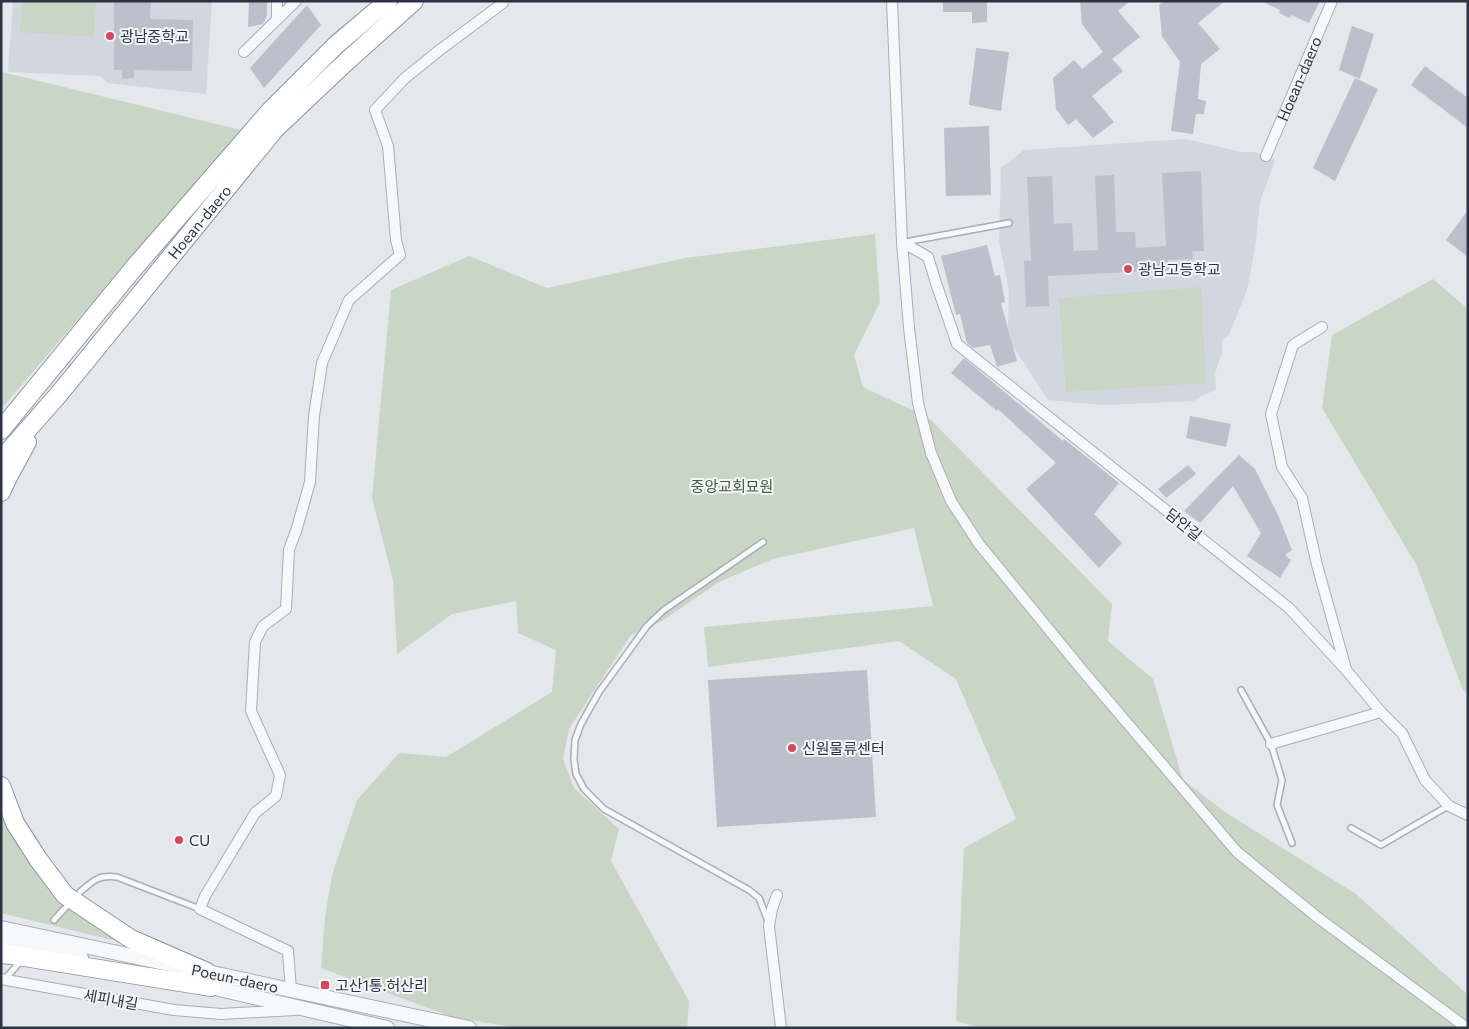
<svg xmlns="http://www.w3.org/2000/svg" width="1469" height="1029" font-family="Commissioner,'Noto Sans KR',sans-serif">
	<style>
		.built { fill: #d2d6de }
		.green { fill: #c9d6c5 }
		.building { fill: #bbc0ca }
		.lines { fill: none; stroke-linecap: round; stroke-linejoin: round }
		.service-casing { stroke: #a9aeb7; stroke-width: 8 }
		.minor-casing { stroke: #a9aeb7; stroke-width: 12 }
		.tertiary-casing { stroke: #a9aeb7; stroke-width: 16 }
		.trunk-casing { stroke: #8b94a3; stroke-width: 20 }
		.service { stroke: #f7f8fa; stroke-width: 5 }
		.minor { stroke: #f7f8fa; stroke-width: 10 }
		.tertiary { stroke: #f7f8fa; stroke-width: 14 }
		.trunk { stroke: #fff; stroke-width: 18 }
		.poi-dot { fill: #d1495b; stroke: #f4f6f9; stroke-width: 2 }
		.labels { text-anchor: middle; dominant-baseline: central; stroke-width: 4; stroke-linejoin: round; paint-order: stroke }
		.poi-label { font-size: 15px; fill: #2b3445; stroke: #f4f6f9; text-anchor: start }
		.street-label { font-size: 15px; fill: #2b3445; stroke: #f4f6f9 }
		.park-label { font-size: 15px; fill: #3f6138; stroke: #f4f6f9 }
	</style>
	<rect width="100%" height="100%" fill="#e4e7ec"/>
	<path class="built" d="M13,1H212L206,94L108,83L101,76L8,72Z
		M1185,139L1242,152H1255L1275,160L1260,202L1255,248L1247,290L1229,335L1222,340V353L1215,373L1216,389L1193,401L1106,405L1048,400L1012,344L1008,325L1009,292L999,240L1001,168L1024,150Z"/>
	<path class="green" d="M22,1H96L94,37L20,32Z
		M1,67L2,72L241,130L1,409Z
		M875,234L880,302L854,355L863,387L929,418L1112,604L1108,641L1153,679L1183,780L1225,812L1356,894L1468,995V1028H981L956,1021L964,848L1016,819L956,679L899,641L708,667L704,627L933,606L914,528L773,559L719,582L662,621L631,635L569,729L563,759L574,788L619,829L611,861L689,1001L687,1028H517L452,1017L321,968L325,917L332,875L357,800L399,753L446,757L552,692L556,650L518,633L516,601L452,614L397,654L393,580L372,498L391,290L469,256L547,288L685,258Z
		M1433,279L1468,309V696L1462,688L1416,564L1322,408L1332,335Z
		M1201,287L1206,383L1066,392L1059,298Z
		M1,807L16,835L124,943L1,913Z"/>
	<path class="building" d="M114,1H151L150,19L193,20L192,71L134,70V78L122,79V70H114Z
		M249,1H267V16L263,24L248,27Z
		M943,1H987V22L972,23V12H943Z
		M1080,1H1130L1118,11L1140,37L1112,59L1123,71L1092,96L1114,122L1093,138L1076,119L1068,125L1056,109L1053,78L1074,60L1082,69L1103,52L1082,24Z
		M1163,1H1225L1198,23L1220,49L1201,64L1198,99L1206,101L1204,114H1196L1193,134L1171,131L1180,62L1162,36L1159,5Z
		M1261,1H1320L1309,23L1291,15L1290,18L1279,13L1280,10Z
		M307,5L321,25L264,88L250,68Z
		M1352,26L1374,34L1360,79L1339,70Z
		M976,48L1009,52L1001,111L969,105Z
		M1425,66L1468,98V128L1411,85Z
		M1355,78L1378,89L1335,181L1313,168Z
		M989,126L991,195L946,196L944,128Z
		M1201,171L1204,251H1192L1193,259L1168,260L1169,270L1048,276L1049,306L1026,307L1024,261H1031L1027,177L1052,176L1054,224L1072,223L1074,251L1098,250L1095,176L1114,175L1116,232H1135L1136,248L1166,246L1162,173Z
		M1468,210V257L1446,240Z
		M987,245L995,276L1000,275L1005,302L1001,303L1017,361L997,367L990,345L973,348L967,343L960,314L956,315L941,256Z
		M964,358L1063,441L1064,439L1119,483L1094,514L1122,543L1099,568L1026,489L1056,463L998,409L997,411L951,373Z
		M1190,416L1231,424L1226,447L1186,438Z
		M1239,455L1255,469L1278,515L1292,550L1285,555L1291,560L1280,578L1247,556L1261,533L1233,486L1200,523L1184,511Z
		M1188,465L1196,474L1166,498L1158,489Z
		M867,670L876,817L717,827L708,680Z"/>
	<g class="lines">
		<defs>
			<path id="service" d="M905,242L1009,223
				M763,542L664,610L647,626L599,692L581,724L575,740L574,760L576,774L584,789L604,809L749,890L759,898L768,921
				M1241,690L1271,744L1282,780L1277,805L1292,843
				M1351,828L1381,845L1448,806
				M80,892C94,880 98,875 117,877L200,909
				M54,920L67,906
				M5,979L19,963"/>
			<g id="minor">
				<path d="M892,1L902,242L909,328L918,403L931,453L951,501L979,544L1082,670L1237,852L1317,917L1467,1028"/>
				<path d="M277,19V1"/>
				<path d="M244,52L296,1"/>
				<path id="s1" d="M1266,156L1332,1"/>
				<path d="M902,242L928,257L937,286L957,344L1289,608L1347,671L1381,712L1402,733L1425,780L1449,806L1468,815"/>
				<path d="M1322,327L1293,345L1271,414L1282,467L1302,498L1317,565L1346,669"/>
				<path d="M1271,744L1381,712"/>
				<path d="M777,895L772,909L769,926L781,1028"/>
				<path d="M1,979L174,1010L221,1014L295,1010"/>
				<path d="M291,990L288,951L200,909L205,896L255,813L276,796L280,775L251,711L255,642L263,626L286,609L289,550L297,528L310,482L314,416L322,363L349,300L400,255L396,240L388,146L375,110L405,78L441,49L503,3V1"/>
			</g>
			<path id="tertiary" d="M1,928L469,1028
				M1,940L81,958
				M202,985C264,999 325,1014 387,1028"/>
			<g id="trunk">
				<path d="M1,430L133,269L271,110L336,45L388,1"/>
				<path id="s2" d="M1,460L59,394L275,129L347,61L414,1"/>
				<path d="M1,492L8,477L27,442"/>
				<path d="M1,786L15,823L38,859L65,895L131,939L207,972"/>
				<path d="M1,954L12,955L211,987"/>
			</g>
		</defs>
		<use href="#service" class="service-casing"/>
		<use href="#minor" class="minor-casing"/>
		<use href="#tertiary" class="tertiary-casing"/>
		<use href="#trunk" class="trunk-casing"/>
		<use href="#service" class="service"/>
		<use href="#minor" class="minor"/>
		<use href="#tertiary" class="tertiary"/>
		<use href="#trunk" class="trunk"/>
	</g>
	<g class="poi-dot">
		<circle cx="110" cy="36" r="5"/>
		<circle cx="1128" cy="269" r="5"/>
		<circle cx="792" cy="748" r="5"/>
		<circle cx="179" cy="840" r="5"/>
		<rect x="320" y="980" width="10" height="10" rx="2.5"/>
	</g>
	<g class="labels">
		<g class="poi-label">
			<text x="120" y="36">광남중학교</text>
			<text x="1138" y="269">광남고등학교</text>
			<text x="802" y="748">신원물류센터</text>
			<text x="189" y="840">CU</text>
			<text x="335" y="985">고산1통.허산리</text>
		</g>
		<g class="street-label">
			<text stroke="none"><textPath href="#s1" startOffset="84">Hoean-daero</textPath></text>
			<text stroke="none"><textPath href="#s2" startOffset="310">Hoean-daero</textPath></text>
			<text transform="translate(1184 524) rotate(39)">담안길</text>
			<text transform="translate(235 978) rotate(12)">Poeun-daero</text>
			<text transform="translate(111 999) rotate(10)">세피내길</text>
		</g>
		<g class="park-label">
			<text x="732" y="486">중앙교회묘원</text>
		</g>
	</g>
	<rect width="1469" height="1029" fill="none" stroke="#2b3445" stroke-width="5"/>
</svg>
